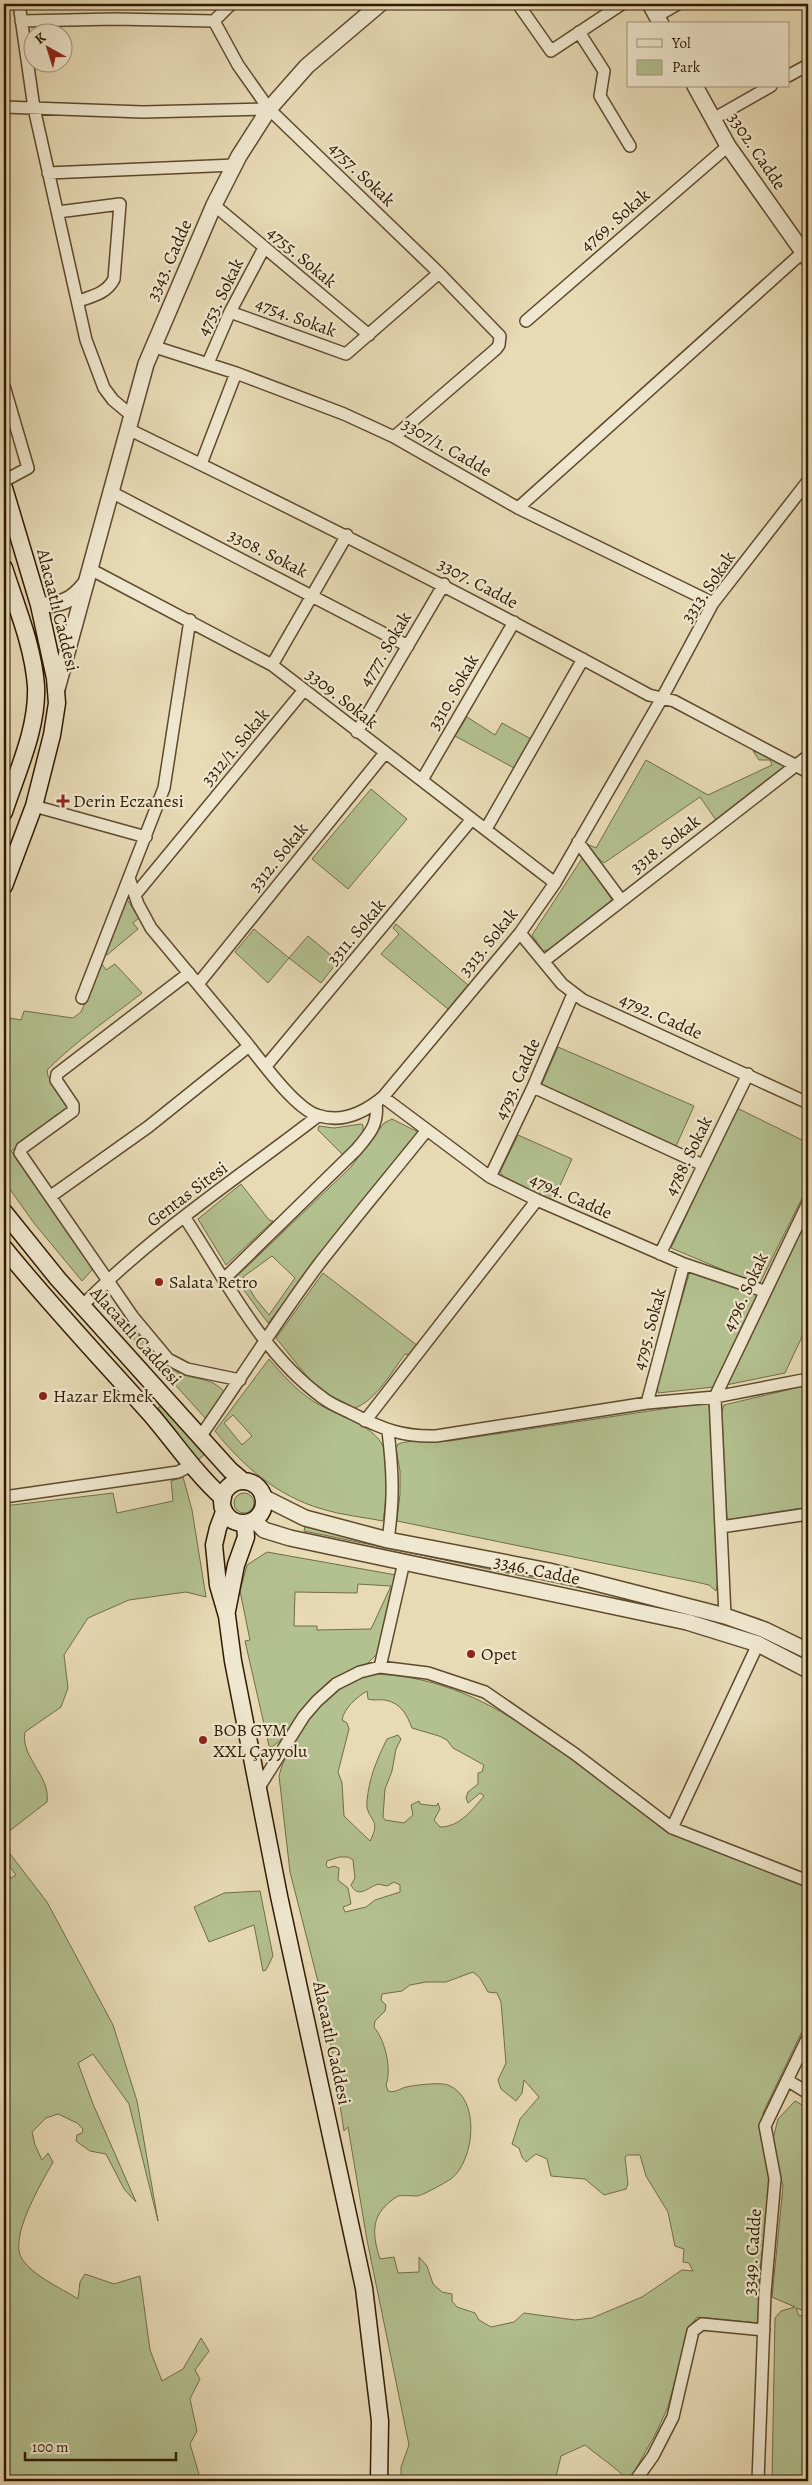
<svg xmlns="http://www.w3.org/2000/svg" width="812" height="2485" font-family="Alegreya,serif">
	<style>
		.green { fill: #b3c08f; stroke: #726d48; fill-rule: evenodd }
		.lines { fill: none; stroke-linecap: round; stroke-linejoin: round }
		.minor-casing { stroke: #5e4a2d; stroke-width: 14 }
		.tertiary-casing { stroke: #5e4a2d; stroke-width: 18 }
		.secondary-casing { stroke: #301a00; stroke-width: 19 }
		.minor { stroke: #efe7cf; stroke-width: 11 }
		.tertiary { stroke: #efe7cf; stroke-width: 15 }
		.secondary { stroke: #efe7cf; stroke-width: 16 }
		.poi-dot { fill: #8f2418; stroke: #efe7cf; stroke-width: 2 }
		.labels { text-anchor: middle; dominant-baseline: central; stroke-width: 4.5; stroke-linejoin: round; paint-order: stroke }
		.street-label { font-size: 18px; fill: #301a00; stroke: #efe7cf }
		.poi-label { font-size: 18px; fill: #301a00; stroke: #efe7cf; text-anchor: start }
	</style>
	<rect width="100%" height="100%" fill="#e7dab5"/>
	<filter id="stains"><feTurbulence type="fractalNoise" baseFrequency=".004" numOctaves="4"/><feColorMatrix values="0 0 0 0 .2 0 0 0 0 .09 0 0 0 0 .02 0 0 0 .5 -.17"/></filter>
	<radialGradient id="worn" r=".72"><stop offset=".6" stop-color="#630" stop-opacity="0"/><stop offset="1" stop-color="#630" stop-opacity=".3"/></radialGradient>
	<path class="green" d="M467,717L495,735L502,723L531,739L514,768L455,736Z
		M753,751L783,762L785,769L719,819L716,820L700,797L604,863L586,848L587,844L596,848L646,760L708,795L772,765L770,760H759Z
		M371,789L407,819L348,889L312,859Z
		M583,857L612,900L552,949L543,951L532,935Z
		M127,899L139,918L133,923L138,929L107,955L104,952Z
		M396,924L468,985L448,1009L381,954L399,934L393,928Z
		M254,929L289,958L308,936L338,961L321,983L289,958L268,983L235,952Z
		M102,964L106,970L115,964L142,993C110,1018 76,1041 47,1070L48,1076L70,1110L11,1151L90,1263L92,1270L82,1281L34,1223L4,1181V1017L21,1020L24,1011L73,1018L81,1012Z
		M558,1047L694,1106L676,1146L541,1086Z
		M737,1108L808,1143V1186L759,1285L671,1248Z
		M392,1119L418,1132L268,1323L235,1278L351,1167L384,1123ZM272,1256L295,1278L269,1315L255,1298L243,1277Z
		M361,1124L363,1125V1133L343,1155L318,1130L319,1126L334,1128Z
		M518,1135L572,1159L552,1203C537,1195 509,1187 500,1172Z
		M241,1184L269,1220L273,1221L226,1265L198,1219Z
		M808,1211V1324L785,1373L726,1385Z
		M690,1271L759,1293L714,1387L658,1393L657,1382Z
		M323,1273L418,1346L411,1355L405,1354C391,1373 376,1400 355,1408L327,1394L309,1379L276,1338Z
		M136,1332C147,1345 159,1361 174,1370C193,1382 212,1375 226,1394L207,1420L131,1336Z
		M269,1359C282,1374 296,1390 313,1401C332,1414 372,1423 383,1446C389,1460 386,1506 383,1521C363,1517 341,1515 322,1509C277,1496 243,1466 215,1431ZM233,1415L252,1436L242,1445L224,1423Z
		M808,1385V1507L727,1520L721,1415L724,1405Z
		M709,1402L719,1575L716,1591L709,1585L696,1582L397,1521L400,1494V1471L396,1449L398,1444C411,1439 433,1442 449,1441Z
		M162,1405L206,1453L198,1460L158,1408Z
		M183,1477L192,1510L206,1597L186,1592L129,1600L88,1618L64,1655L68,1688L61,1707L25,1732C20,1757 51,1776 47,1802L4,1835V1506L113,1493L117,1513L173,1501L171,1481Z
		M234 1503a10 10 0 1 1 20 0a10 10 0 1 1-20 0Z
		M305,1526L595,1586L596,1588L595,1591L304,1531Z
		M267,1552L396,1575L378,1653L368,1663L340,1675L321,1690L304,1707L282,1739L272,1747L269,1746L245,1641L250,1640L240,1591L247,1565ZM358,1584L391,1586L371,1629L317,1630V1626H294L295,1592L357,1593Z
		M368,1674C492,1674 570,1767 667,1828C679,1836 695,1840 709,1845C742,1858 775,1871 808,1884V2019L763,2113L761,2130L771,2180L758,2287L759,2323L697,2317L689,2328L668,2407L656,2433L629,2481C615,2467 601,2458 585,2445L561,2456L555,2481H401V2467L409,2445L367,2240L348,2127L344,2131L326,2013L290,1872L279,1776C287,1744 314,1702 343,1686C351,1681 360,1678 368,1674ZM367,1691L368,1699C374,1701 379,1699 385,1700C401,1703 407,1715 412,1728L439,1736L447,1740L453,1748L484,1765L482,1772L478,1773V1784L468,1792L466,1798L468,1803L480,1793L484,1796C472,1810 460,1827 440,1827L434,1820L440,1809L438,1803L436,1806L420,1804L419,1801L411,1805L413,1815L404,1823L385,1820L383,1817L385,1789L392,1771L396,1749L401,1739L398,1735L387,1739C377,1759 369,1778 367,1801C365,1820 383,1818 370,1841L344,1816L342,1783L338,1772L349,1729L347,1723L342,1720C344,1708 357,1697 367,1691ZM339,1857H348L353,1860L355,1878L351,1885C358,1899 367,1888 378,1884L387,1886L394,1882L400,1885V1892L375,1900L366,1907L345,1912L343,1907L351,1904L348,1888L338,1880L339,1868L334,1866L328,1868L326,1865L327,1861ZM473,1972L480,1978L488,1992L497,1993L501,2002L506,2063L498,2080L501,2089L516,2101L522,2093L524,2080L539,2097L520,2119L512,2144L519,2148L522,2157L526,2162L536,2154L547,2159L551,2176L585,2179L604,2195L626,2189L628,2184L625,2157L628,2155H640L646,2176L668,2212L675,2246L684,2249L683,2262L689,2263L693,2271L682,2270L642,2297L592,2318L575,2320L524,2313L514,2322L491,2327L479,2320L475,2313L457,2307L452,2301V2294L442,2292L433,2284L427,2266L419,2257V2272L398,2273L394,2257L380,2259C371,2231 371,2213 398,2196C404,2195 411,2196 417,2196C422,2196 446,2182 451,2179C475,2160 481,2098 448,2085C441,2082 415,2085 406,2087C399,2089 396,2093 388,2091L386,2085C392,2069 385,2040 374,2027L375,2021L385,2011L386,2005L381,2000L382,1994L402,1991L410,1985L426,1982H446Z
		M4,1846L47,1902L113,2025L137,2101L158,2221L129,2104L93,2054L78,2063L93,2104L136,2202L124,2189L106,2154L90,2151L76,2141L77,2135L82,2133L83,2129L77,2123L58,2114L46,2118L32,2132L35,2145L42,2160L48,2153L53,2162C42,2182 8,2238 22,2259C33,2276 61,2288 78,2299L80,2282L85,2274L114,2284L140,2276L150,2350L162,2381L183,2369L201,2338L209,2351L195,2370L200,2379L190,2399L197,2431L190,2444L201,2481H4V1872L11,1878L16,1875L4,1859Z
		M260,1891L273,1956L266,1970L263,1971L254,1925L209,1942L194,1907L224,1893Z
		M795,2101L808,2108V2312L796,2308L799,2316L808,2314V2481H772L775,2318L781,2311L795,2307L772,2297L783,2186L772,2143L778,2119Z"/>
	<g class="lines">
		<defs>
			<path id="minor" d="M19,4L34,108L86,340L104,388L113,400L132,416
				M518,4L551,51L622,4
				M657,16L678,4
				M21,21L115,19L214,21L231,4
				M214,21L238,65L269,109L439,273L500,336L499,345L496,349L394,437
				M579,32L604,71L600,96L630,146
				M788,76L808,65
				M4,107L143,112L269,109
				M713,119L771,86
				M48,173L235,165
				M214,205L369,335
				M58,212L120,204L114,279C107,293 93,296 79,301
				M230,312L346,354L439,273
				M526,321L728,146
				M152,346L236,373L344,414L394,437L518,508L713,603
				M208,363L230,312L264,248
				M4,386L28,468L4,481
				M128,429C304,514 477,601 649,695L674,701L808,772
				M201,464L236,373
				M111,492L408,646
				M518,508L803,252
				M90,569L272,665L555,883
				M272,665L347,535
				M357,732L444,584
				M422,780L514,622
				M34,806L146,837
				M486,829L583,659
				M578,842L621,900
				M129,878L138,904L151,928C183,966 214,1004 246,1042C261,1061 295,1108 317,1115C342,1124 365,1112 383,1097L520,933L555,883L662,698L713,603L808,481
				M135,895L304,690
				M520,933L562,984L583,1000L808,1103
				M544,961L808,756
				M189,973L57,1074L56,1080L73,1105V1111L22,1148L20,1153L133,1317L168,1359L187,1369L240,1380
				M198,984L385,753
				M82,998L164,788L190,620
				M266,1066L472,819
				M533,1087L703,1165
				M383,1097L490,1177L537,1200L684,1264L764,1291
				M490,1177L533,1087L573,994
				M51,1196L148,1127L249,1046
				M185,1218C226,1280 261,1353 323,1398C332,1405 343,1409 353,1414C382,1429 403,1437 436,1436L647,1403L715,1397L808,1379
				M660,1254L748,1074
				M225,1278L356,1150C369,1135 379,1124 376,1103
				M82,1306C152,1234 239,1177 318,1116
				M647,1403L684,1264
				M365,1421L537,1200
				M200,1437C240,1380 277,1320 319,1264C354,1219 391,1175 427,1130
				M4,1497L178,1472L192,1465
				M721,1527L808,1514
				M388,1540C394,1498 393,1473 388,1431
				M725,1616L715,1397L808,1203
				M380,1667L404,1562
				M258,1789L304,1716L317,1701L336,1684L360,1672L380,1667L428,1673L485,1692L575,1754L672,1828L808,1881
				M672,1828L758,1644
				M787,2080L808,2093
				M635,2481L653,2456L673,2417L693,2331L702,2324L764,2330
				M758,2481L765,2293L775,2179L765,2126L808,2037"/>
			<path id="tertiary" d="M650,4L661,24
				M695,86L728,146L808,259
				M39,605C60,605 72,601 85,584
				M57,689L146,364L214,205L239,156L269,109L307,66L380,4
				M263,1497L305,1518L388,1540L549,1571L725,1616L765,1630L808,1651
				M254,1520L264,1530L290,1538L687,1622L758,1644L808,1670"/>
			<path id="secondary" d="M4,488L39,605L55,678L57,703L52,735L34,806L4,886
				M4,568C16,606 33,645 36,686C38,728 17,772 4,812
				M4,1212L58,1279L230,1470L243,1481
				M4,1248C51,1306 103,1361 153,1417C176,1444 196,1474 223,1498
				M222 1502a21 21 0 1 1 42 0a21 21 0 1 1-42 0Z
				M224,1512L218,1528L214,1545L218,1585L227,1616L233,1661L279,1896L364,2288L380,2421L379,2481
				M227,1611L236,1565L246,1537L245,1523"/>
		</defs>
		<use href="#minor" class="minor-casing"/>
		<use href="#tertiary" class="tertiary-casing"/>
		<use href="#secondary" class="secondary-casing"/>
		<use href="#minor" class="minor"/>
		<use href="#tertiary" class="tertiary"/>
		<use href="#secondary" class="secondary"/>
	</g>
	<g class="poi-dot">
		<path d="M60.5 793.5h5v5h5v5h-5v5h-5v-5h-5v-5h5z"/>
		<circle cx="159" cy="1282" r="5"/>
		<circle cx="43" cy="1396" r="5"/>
		<circle cx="471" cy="1654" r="5"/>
		<circle cx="203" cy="1740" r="5"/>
	</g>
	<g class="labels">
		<g class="street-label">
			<text transform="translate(757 151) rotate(56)">3302. Cadde</text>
			<text transform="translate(362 174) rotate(44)">4757. Sokak</text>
			<text transform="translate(615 220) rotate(-41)">4769. Sokak</text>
			<text transform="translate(302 257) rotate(40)">4755. Sokak</text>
			<text transform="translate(169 260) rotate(-66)">3343. Cadde</text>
			<text transform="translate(220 297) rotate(-64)">4753. Sokak</text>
			<text transform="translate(296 317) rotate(20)">4754. Sokak</text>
			<text transform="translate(447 447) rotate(30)">3307/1. Cadde</text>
			<text transform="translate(268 553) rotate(27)">3308. Sokak</text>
			<text transform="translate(478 583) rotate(28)">3307. Cadde</text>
			<text transform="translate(708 587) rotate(-56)">3313. Sokak</text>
			<text transform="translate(58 610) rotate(76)">Alacaatlı Caddesi</text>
			<text transform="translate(385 649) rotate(-59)">4777. Sokak</text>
			<text transform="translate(453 692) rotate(-60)">3310. Sokak</text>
			<text transform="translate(342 698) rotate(38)">3309. Sokak</text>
			<text transform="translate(235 747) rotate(-50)">3312/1. Sokak</text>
			<text transform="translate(665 844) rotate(-38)">3318. Sokak</text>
			<text transform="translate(278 857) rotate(-51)">3312. Sokak</text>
			<text transform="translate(356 932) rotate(-50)">3311. Sokak</text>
			<text transform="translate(488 942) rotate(-51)">3313. Sokak</text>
			<text transform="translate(661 1016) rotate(24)">4792. Cadde</text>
			<text transform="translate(517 1079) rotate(-66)">4793. Cadde</text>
			<text transform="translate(688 1156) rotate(-64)">4788. Sokak</text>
			<text transform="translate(187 1194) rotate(-37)">Gentas Sitesi</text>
			<text transform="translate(571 1196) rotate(24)">4794. Cadde</text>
			<text transform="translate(745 1292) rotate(-65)">4796. Sokak</text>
			<text transform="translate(649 1329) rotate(-75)">4795. Sokak</text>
			<text transform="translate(136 1336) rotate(48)">Alacaatlı Caddesi</text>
			<text transform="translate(537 1570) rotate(12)">3346. Cadde</text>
			<text transform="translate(332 2043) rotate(78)">Alacaatlı Caddesi</text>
			<text transform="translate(752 2252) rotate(-86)">3349. Cadde</text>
		</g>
		<g class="poi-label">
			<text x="73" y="801">Derin Eczanesi</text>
			<text x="169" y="1282">Salata Retro</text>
			<text x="53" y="1396">Hazar Ekmek</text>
			<text x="481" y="1654">Opet</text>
			<text x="213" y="1730">BOB GYM<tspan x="213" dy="21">XXL Çayyolu</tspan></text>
		</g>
	</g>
	<rect width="812" height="2485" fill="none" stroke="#e7dab5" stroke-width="20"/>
	<rect x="5" y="5" width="802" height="2475" fill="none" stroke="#301a00" stroke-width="2.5"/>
	<rect x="10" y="10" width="792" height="2465" fill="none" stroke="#301a00"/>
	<rect x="627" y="22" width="162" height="65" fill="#efe7cf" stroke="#a3957c"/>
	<rect x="637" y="39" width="25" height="8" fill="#efe7cf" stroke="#a3957c"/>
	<text x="672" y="48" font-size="15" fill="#301a00">Yol</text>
	<rect x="637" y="60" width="25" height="15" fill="#b3c08f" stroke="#a3957c"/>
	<text x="672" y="72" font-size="15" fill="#301a00">Park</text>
	<g transform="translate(48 48) rotate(321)"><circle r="24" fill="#efe7cf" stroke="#a3957c"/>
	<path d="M0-4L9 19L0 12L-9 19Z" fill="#8f2418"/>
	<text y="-8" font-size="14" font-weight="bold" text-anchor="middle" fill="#301a00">K</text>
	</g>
	<path d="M25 2452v8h151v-8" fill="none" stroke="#301a00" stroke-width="2.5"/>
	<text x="32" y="2452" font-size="15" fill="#301a00" stroke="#efe7cf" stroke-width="4" paint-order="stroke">100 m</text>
	<rect width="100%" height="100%" filter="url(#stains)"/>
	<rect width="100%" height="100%" fill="url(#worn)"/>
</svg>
